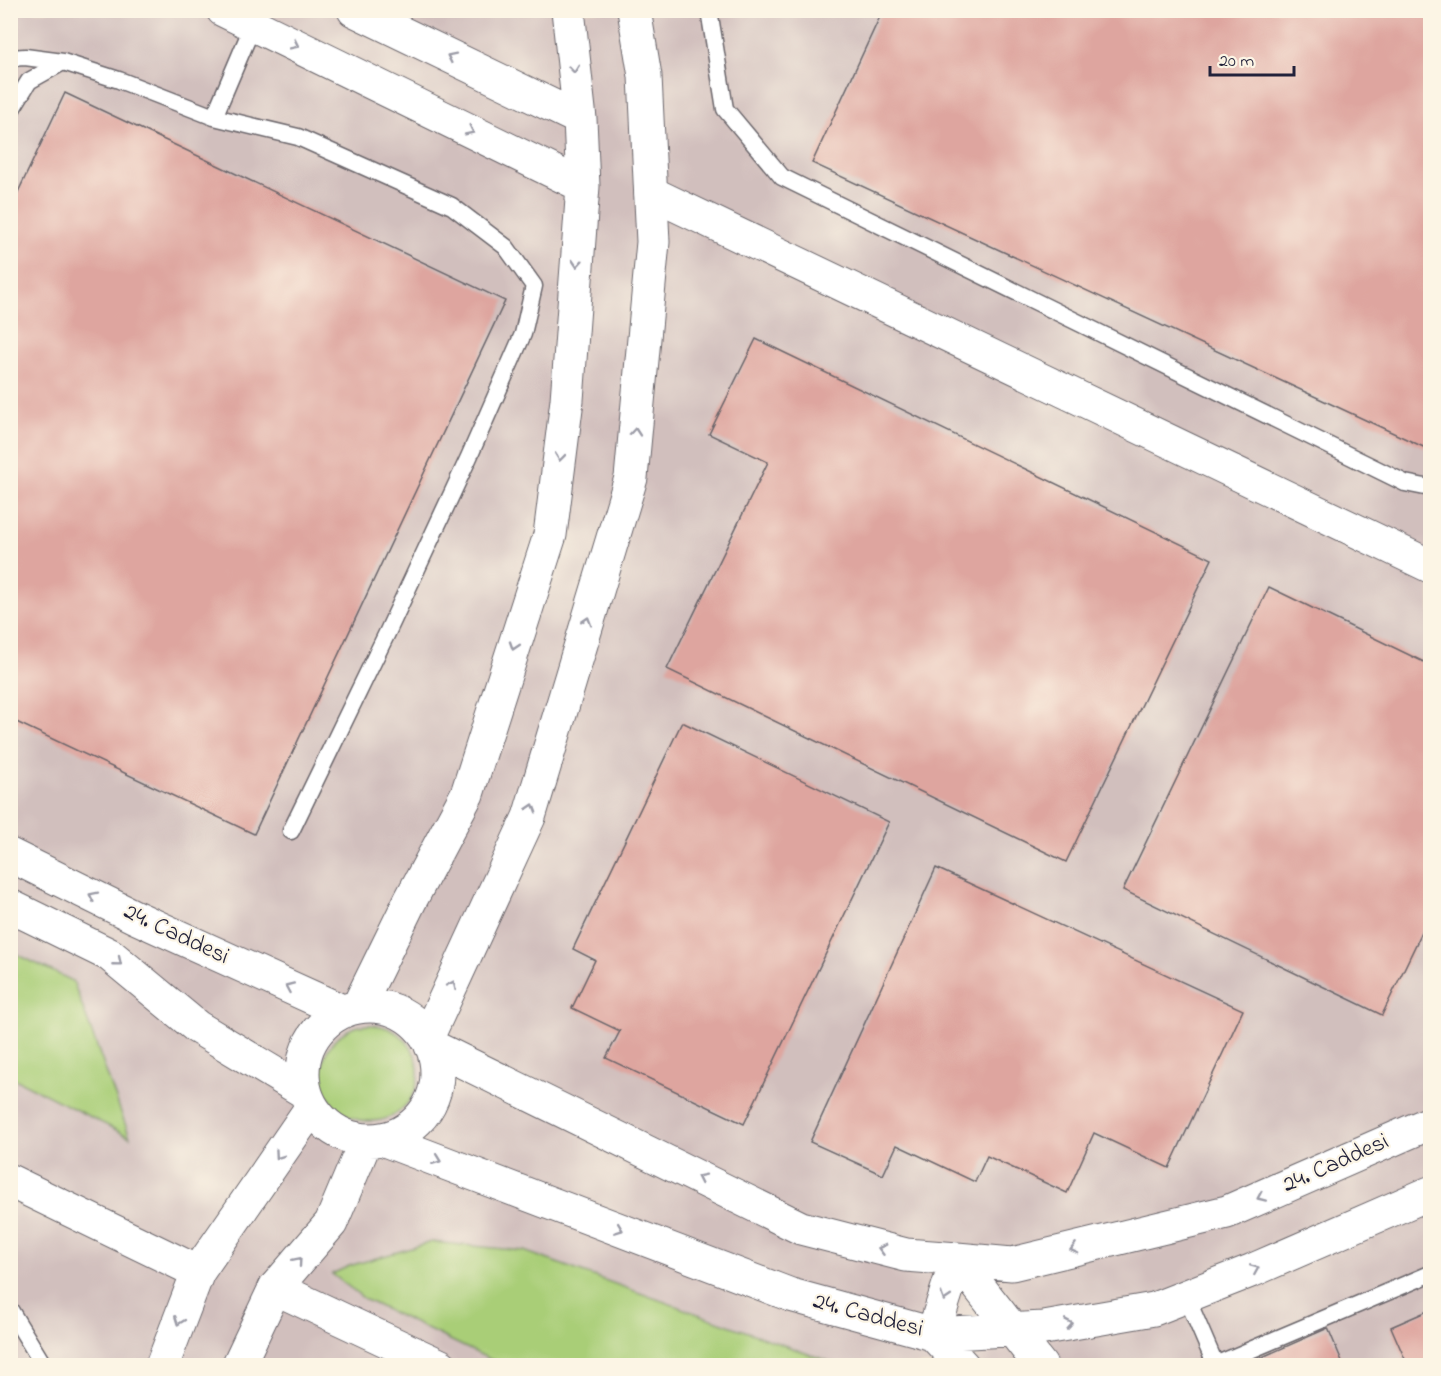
<svg xmlns="http://www.w3.org/2000/svg" width="1441" height="1376" font-family="'Indie Flower',sans-serif">
	<style>
		.industrial { fill: #d1bfbd }
		.green { fill: #a9ce77; stroke: #667859; stroke-width: 1.5 }
		.building { fill: #dea59f }
		.lines { fill: none; stroke-linecap: round; stroke-linejoin: round }
		.service-casing { stroke: #6a656a; stroke-width: 19 }
		.minor-casing { stroke: #6a656a; stroke-width: 35 }
		.tertiary-casing { stroke: #6a656a; stroke-width: 35 }
		.service { stroke: #fff; stroke-width: 16 }
		.minor { stroke: #fff; stroke-width: 33 }
		.tertiary { stroke: #fff; stroke-width: 33 }
		.oneway { stroke: #9c9ca7 }
		.labels { text-anchor: middle; dominant-baseline: central; stroke-width: 4.5; stroke-linejoin: round; paint-order: stroke }
		.street-label { font-size: 24px; fill: #22223b; stroke: #fcf5e5 }
	</style>
	<rect width="100%" height="100%" fill="#fcf5e5"/>
	<filter id="ink" filterUnits="userSpaceOnUse"><feTurbulence type="fractalNoise" baseFrequency=".0167" numOctaves="2"/><feDisplacementMap in="SourceGraphic" scale="12" xChannelSelector="R" yChannelSelector="G"/><feConvolveMatrix kernelMatrix="1 2 1 2 8 2 1 2 1" color-interpolation-filters="sRGB"/></filter>
	<filter id="wash" filterUnits="userSpaceOnUse"><feTurbulence type="fractalNoise" baseFrequency=".008" numOctaves="4" result="noise"/><feDisplacementMap in="SourceGraphic" scale="24" xChannelSelector="R" yChannelSelector="G"/><feGaussianBlur stdDeviation="1.35" result="paint"/><feColorMatrix in="noise" values="0 0 0 0 0 0 0 0 0 0 0 0 0 0 0 0 0 1.4 0 .05"/><feComposite in="paint" operator="in"/></filter>
	<g filter="url(#wash)">
		<rect width="100%" height="100%" fill="#f0e1c2"/>
		<path class="industrial" d="M11,11H1430V1365H11Z"/>
		<path class="green" d="M10,951L73,981L130,1137L11,1077Z
			M322 1073a48 48 0 1 1 96 0a48 48 0 1 1-96 0Z
			M432,1242L524,1251L839,1365H502L366,1300L332,1274L349,1266Z"/>
		<g id="blocks">
			<path class="building" d="M883,10H1430V450L812,163Z
				M65,93L505,301L254,834L10,719V209Z
				M756,339L1212,559L1066,862L667,669L768,462L709,434Z
				M1269,587L1430,665V915L1382,1015L1123,890Z
				M682,722L889,822L744,1124L606,1058L620,1031L572,1008L595,960L573,949Z
				M936,868L1243,1010L1169,1168L1094,1133L1067,1193L987,1156L975,1182L897,1145L883,1175L810,1142Z
				M1430,1310V1366H1408L1391,1327Z
				M1328,1328L1344,1366H1242Z"/>
		</g>
	</g>
	<g filter="url(#ink)">
		<use href="#blocks" fill-opacity="0" stroke="#6a656a" stroke-width="1.5"/>
		<g class="lines">
			<defs>
				<path id="service" d="M709,10L725,109L782,177L1405,483L1430,488
					M10,58L25,57L63,62L119,80L214,117L298,137L452,206L506,247L534,286L523,334L469,457L388,631L291,831
					M10,112L29,81L63,62
					M214,117L253,25
					M1186,1296L1216,1366
					M10,1310L44,1366
					M1215,1365L1430,1274"/>
				<path id="minor" d="M651,193L1430,566
					M10,1181L198,1272
					M275,1288L441,1366"/>
				<path id="tertiary" d="M223,10L583,186
					M354,10L580,119
					M10,855L135,917L342,1011
					M10,906L110,955L197,1027L305,1092
					M303 1073a67 67 0 1 1 134 0a67 67 0 1 1-134 0Z
					M358,1007L410,901L467,794L550,535L567,400L583,186L580,119L568,10
					M427,1038L529,817L631,478L653,242L645,76L634,10
					M431,1046L801,1228L906,1255L957,1259L1012,1264L1227,1212L1430,1123
					M382,1139L791,1295L933,1334L1044,1328L1154,1309L1253,1270L1430,1193
					M957,1259L1041,1366
					M957,1259L933,1334L963,1366
					M162,1366L198,1272L312,1107
					M238,1366L275,1288L331,1223L366,1140"/>
			</defs>
			<use href="#service" class="service-casing"/>
			<use href="#minor" class="minor-casing"/>
			<use href="#tertiary" class="tertiary-casing"/>
			<use href="#service" class="service"/>
			<use href="#minor" class="minor"/>
			<use href="#tertiary" class="tertiary"/>
		</g>
		<defs><path id="oneway-chevron" d="M-2-3.5L2.5 0L-2 3.5" fill="none" stroke-width="1.6" stroke-linecap="round" stroke-linejoin="round" transform="scale(1.5)"/></defs>
		<g class="oneway">
			<use href="#oneway-chevron" transform="translate(295 45) rotate(26)"/>
			<use href="#oneway-chevron" transform="translate(451 57) rotate(-154)"/>
			<use href="#oneway-chevron" transform="translate(574 69) rotate(84)"/>
			<use href="#oneway-chevron" transform="translate(470 131) rotate(26)"/>
			<use href="#oneway-chevron" transform="translate(577 263) rotate(94)"/>
			<use href="#oneway-chevron" transform="translate(635 432) rotate(-85)"/>
			<use href="#oneway-chevron" transform="translate(560 457) rotate(97)"/>
			<use href="#oneway-chevron" transform="translate(587 621) rotate(-73)"/>
			<use href="#oneway-chevron" transform="translate(514 646) rotate(108)"/>
			<use href="#oneway-chevron" transform="translate(532 808) rotate(-73)"/>
			<use href="#oneway-chevron" transform="translate(93 896) rotate(-154)"/>
			<use href="#oneway-chevron" transform="translate(118 962) rotate(39)"/>
			<use href="#oneway-chevron" transform="translate(452 985) rotate(-65)"/>
			<use href="#oneway-chevron" transform="translate(289 987) rotate(-156)"/>
			<use href="#oneway-chevron" transform="translate(279 1155) rotate(125)"/>
			<use href="#oneway-chevron" transform="translate(437 1160) rotate(21)"/>
			<use href="#oneway-chevron" transform="translate(701 1178) rotate(-154)"/>
			<use href="#oneway-chevron" transform="translate(1261 1197) rotate(156)"/>
			<use href="#oneway-chevron" transform="translate(619 1229) rotate(21)"/>
			<use href="#oneway-chevron" transform="translate(882 1249) rotate(-165)"/>
			<use href="#oneway-chevron" transform="translate(1074 1249) rotate(166)"/>
			<use href="#oneway-chevron" transform="translate(298 1261) rotate(-49)"/>
			<use href="#oneway-chevron" transform="translate(1255 1269) rotate(-23)"/>
			<use href="#oneway-chevron" transform="translate(945 1297) rotate(108)"/>
			<use href="#oneway-chevron" transform="translate(179 1321) rotate(111)"/>
			<use href="#oneway-chevron" transform="translate(1069 1324) rotate(-10)"/>
		</g>
	</g>
	<g class="labels">
		<g class="street-label">
			<text transform="translate(176 935) rotate(25)">24. Caddesi</text>
			<text transform="translate(1336 1164) rotate(-24)">24. Caddesi</text>
			<text transform="translate(868 1316) rotate(15)">24. Caddesi</text>
		</g>
	</g>
	<rect width="1441" height="1376" fill="none" stroke="#fcf5e5" stroke-width="36"/>
	<path d="M1210 66v9h84v-9" fill="none" stroke="#22223b" stroke-width="3"/>
	<text x="1219" y="66" font-size="18" fill="#22223b" stroke="#fcf5e5" stroke-width="4.5" paint-order="stroke">20 m</text>
</svg>
